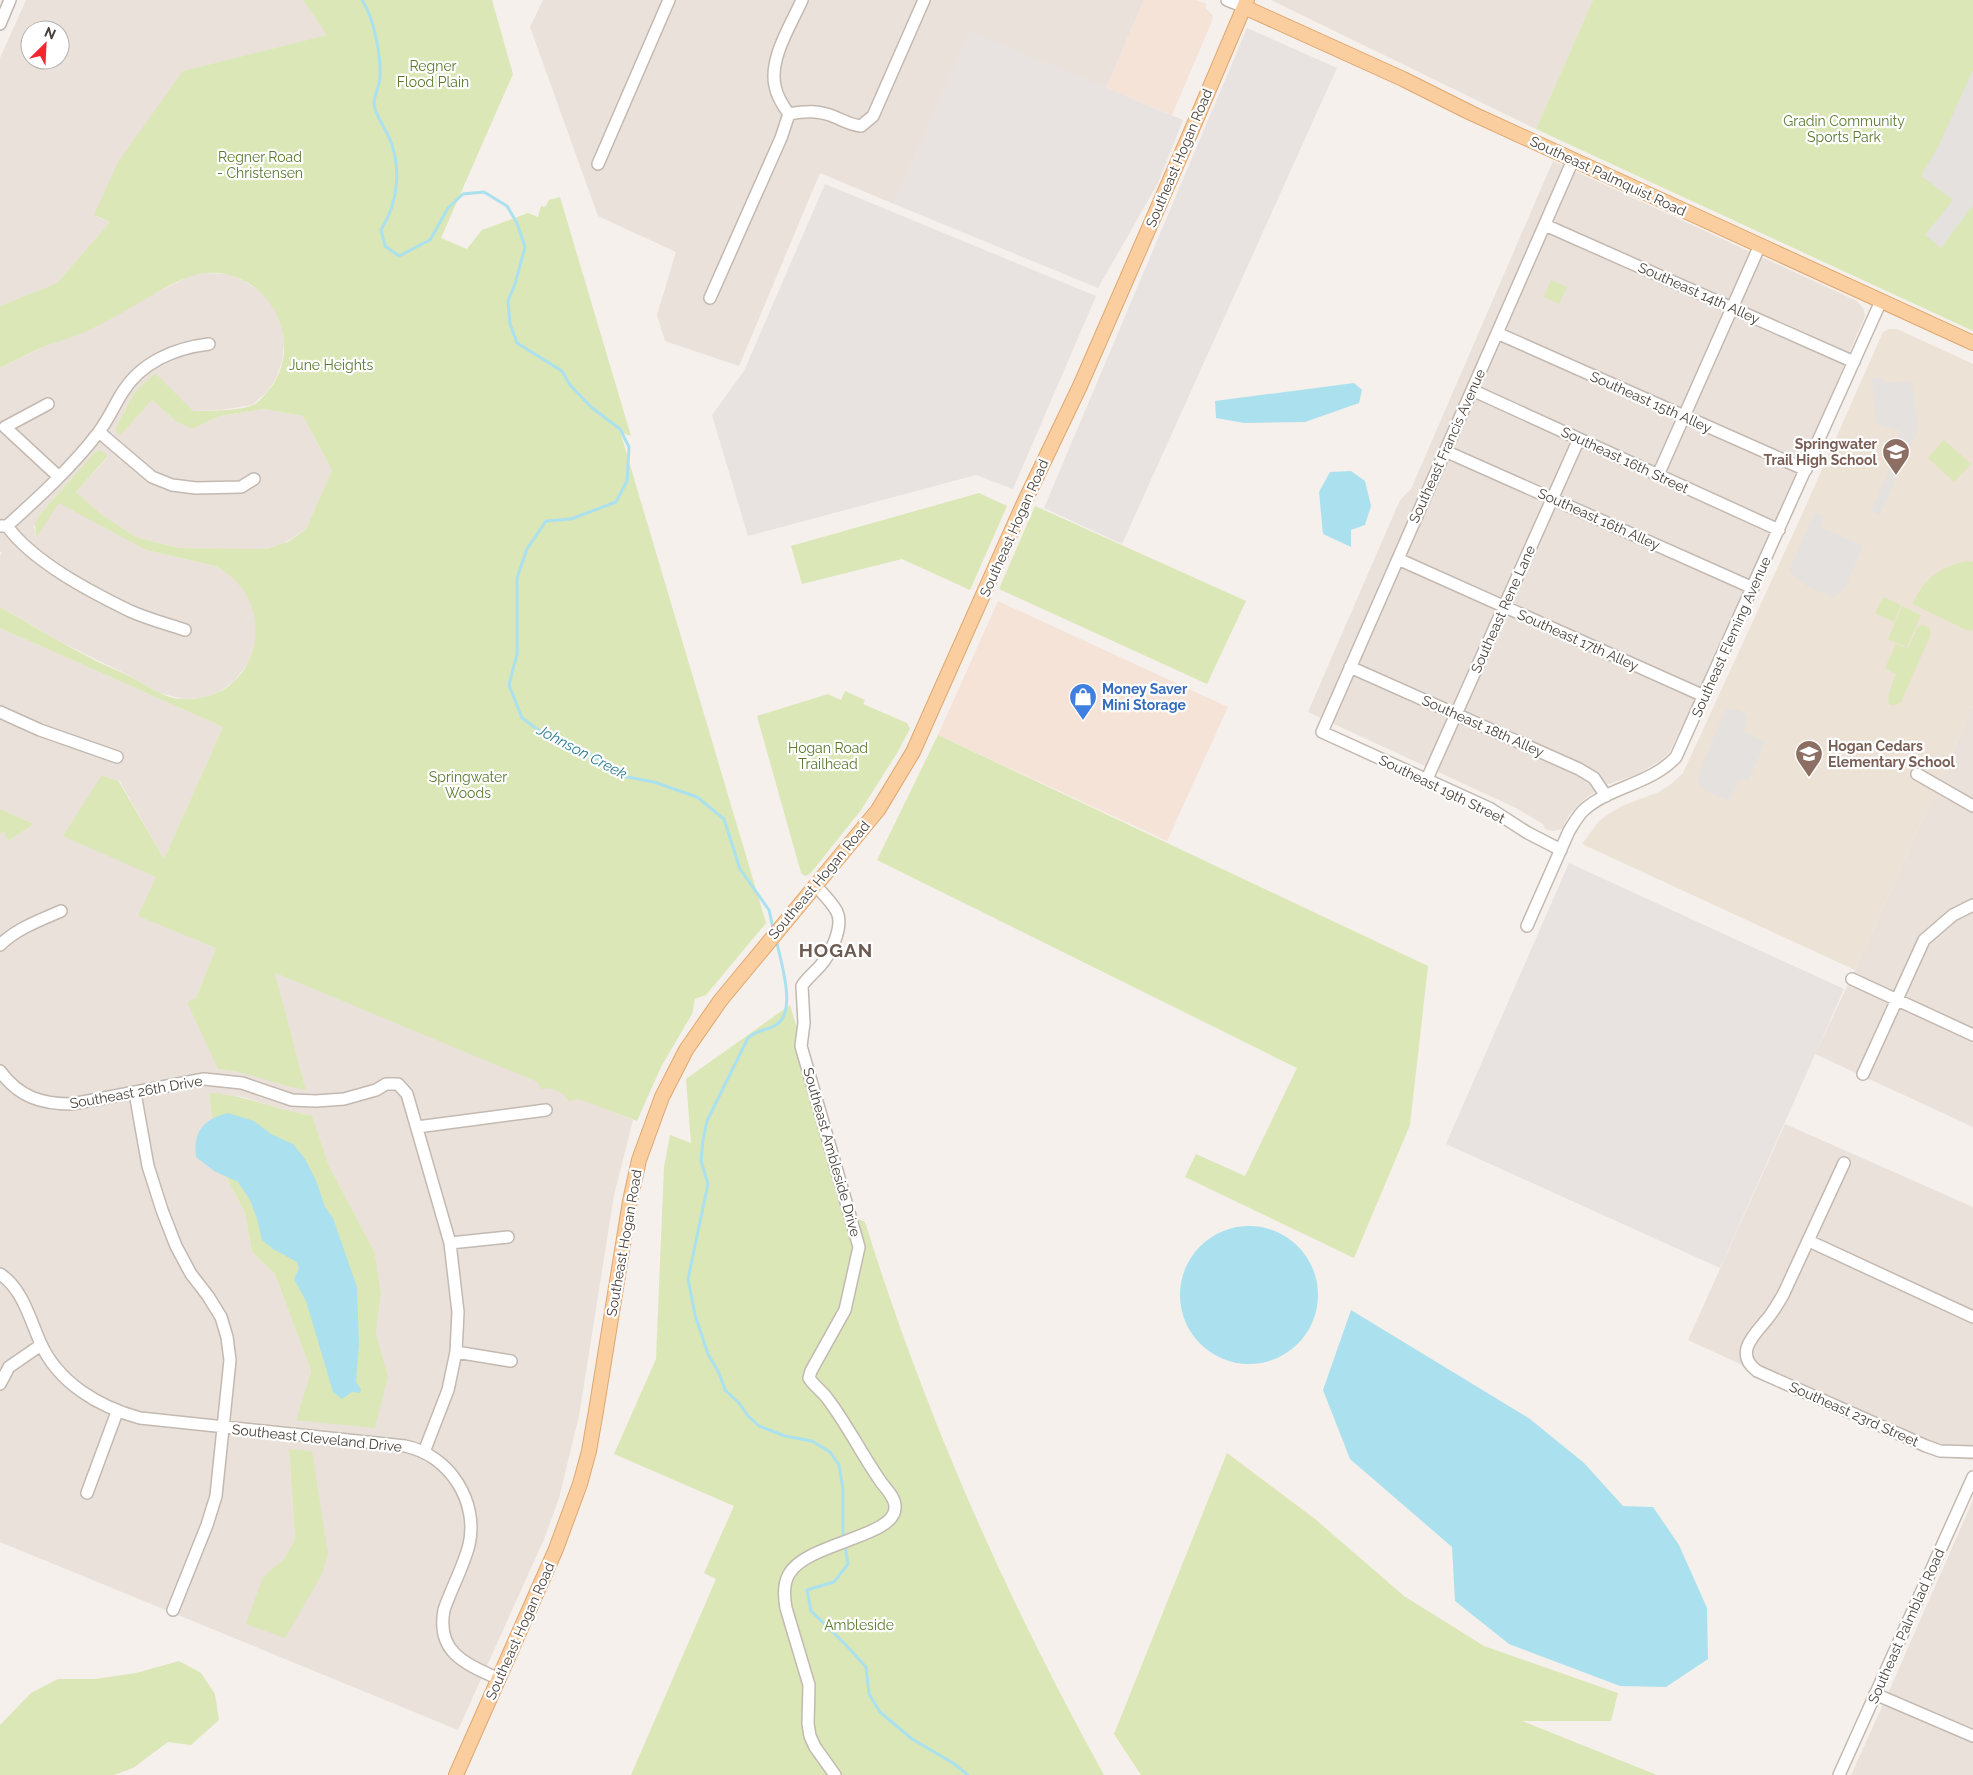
<svg xmlns="http://www.w3.org/2000/svg" width="1973" height="1775" font-family="Raleway,sans-serif">
	<style>
		.residential { fill: #e9e1da; fill-rule: evenodd }
		.commercial { fill: #f5e3d8 }
		.industrial { fill: #e8e2e0 }
		.education { fill: #ede2d6 }
		.green { fill: #dbe7b6 }
		.parking { fill: #e4e1df }
		.water { fill: #abe1ee }
		.lines { fill: none; stroke-linecap: round; stroke-linejoin: round }
		.stream { stroke: #abe1ee; stroke-width: 3 }
		.minor-casing { stroke: #c3b9b1; stroke-width: 14 }
		.major-casing { stroke: #e0a76f; stroke-width: 16 }
		.minor { stroke: #fff; stroke-width: 11 }
		.major { stroke: #face9f; stroke-width: 14 }
		.labels { text-anchor: middle; dominant-baseline: central; stroke-width: 4.5; stroke-linejoin: round; paint-order: stroke }
		.park-label { font-size: 14px; fill: #5a7a2e; stroke: #fff }
		.street-label { font-size: 14px; fill: #494039; stroke: #fff }
		.education-label { font-size: 14px; font-weight: bold; fill: #785e54; stroke: #fff; text-anchor: end }
		.shop-label { font-size: 14px; font-weight: bold; fill: #366cbe; stroke: #fff; text-anchor: start }
		.water-label { font-size: 15px; font-style: italic; fill: #2e7c92; stroke: #fff }
		.district-label { font-size: 19px; font-weight: bold; letter-spacing: 1px; fill: #6c5b51; stroke: #fff }
	</style>
	<rect width="100%" height="100%" fill="#f5f0eb"/>
	<path class="residential" d="M26,0H303L328,35L183,71L95,216L110,222L57,283L0,306V58ZM30,30H60V60H30Z
		M543,0H1144L1106,88L970,32L894,204L820,173L739,366L665,341L657,315L676,252L598,216L530,27Z
		M1271,0H1593L1536,129Z
		M1553,161L1857,301L1864,310L1865,316L1780,514L1684,723L1669,753L1661,760L1638,774L1609,784L1587,797L1569,815L1562,829L1553,831L1545,829L1543,824L1514,807L1308,712L1400,500L1411,489Z
		M204,273L227,274L243,280L264,294L274,308L281,322L284,342L282,362L276,378L268,391L252,405L221,410L192,411L155,374L134,393L116,427V431L121,435L152,400L177,422L192,429L220,416L264,409L303,416L332,470L306,529L283,544L261,550L179,548L136,537L101,514L76,492L108,457L100,450L95,452L40,514L34,527L36,538L59,502L146,550L215,566L228,573L241,586L251,602L256,621V640L249,662L234,681L219,692L203,698L184,699L159,693L128,675L65,644L0,607V556L2,553L0,551V368L178,282L189,276Z
		M0,628L223,727L164,859L119,780L111,779L102,775L156,877L139,916L216,948L196,998L218,1069L247,1073L284,1085L306,1090L275,973L633,1120L614,1195L579,1416L559,1498L545,1537L458,1730L0,1542V834L4,830L8,841L34,824L0,809ZM209,1093L243,1097L288,1111L312,1115L329,1166L375,1253L381,1294L376,1333L388,1376L296,1420L311,1371L275,1274L252,1252L245,1213L217,1159ZM289,1449L312,1451L285,1638L263,1578L284,1559L295,1539Z
		M1973,706V1127L1815,1054L1855,970Z
		M1785,1124L1973,1207V1460L1941,1457L1688,1340Z
		M1973,1500V1775H1851L1889,1691Z"/>
	<path class="commercial" d="M1144,0H1196L1207,4L1205,7L1213,16L1212,21L1172,115L1106,88Z
		M998,601L1228,707L1167,841L938,735Z"/>
	<path class="industrial" d="M1247,28L1337,68L1122,544L1044,508Z
		M970,31L1183,120L1158,183L1098,288L894,204Z
		M825,184L1096,296L1013,489L976,475L748,536L712,415L744,371Z
		M1569,863L1844,989L1720,1268L1446,1144Z"/>
	<path class="education" d="M1889,329H1897L1973,364V706L1855,970L1582,844L1599,821L1610,813L1622,806L1659,792L1671,784L1683,773L1799,521L1883,332Z"/>
	<path class="green" d="M303,0H492L513,74L441,238L467,249L482,230L528,213L538,217L541,206L545,207L549,200L560,197L631,436L620,432L622,438L766,923L706,995L695,999L692,1014L661,1067L637,1121L579,1099L569,1101C562,1091 553,1086 541,1089L538,1082L275,973L306,1090C276,1085 250,1072 218,1069L187,1002L196,998L216,948L138,916L156,877L63,836L102,775L111,779L118,780L164,859L223,727L0,628V607C32,625 63,644 96,661C106,666 117,670 127,675C146,684 161,698 182,699C260,704 284,601 215,566L146,550L59,503L36,538L35,524L40,514L95,452L100,450L108,456L76,492L101,514L136,537L179,548L266,549L288,542L306,529L332,470L303,416L264,409L220,416L192,429L177,422L152,400L120,436L116,431V427L134,393L155,373L193,411C208,411 240,411 253,405C261,401 269,390 274,383C304,334 264,268 206,273C187,275 170,285 154,294C132,307 110,320 87,331C73,338 56,341 41,348C27,354 14,361 0,368V306L57,283L110,222L94,215L118,162L183,71L327,35Z
		M1593,0H1973V331L1536,129Z
		M1551,280L1567,287L1559,304L1544,297Z
		M1944,440L1971,464L1954,482L1928,458Z
		M979,493L1007,506L970,590L902,559L802,584L791,546Z
		M1035,506L1246,601L1207,684L999,589Z
		M1967,561L1973,562V629L1969,631L1912,604C1926,577 1938,568 1967,561Z
		M1883,597L1901,605L1894,622L1875,613Z
		M1902,606L1921,615L1907,647L1888,639Z
		M1922,625L1929,627L1931,634L1901,702C1877,716 1894,680 1896,674L1885,668L1896,644L1908,648L1917,628Z
		M845,691L865,700L863,704L907,723L910,729L897,753L861,810L810,874L805,876L801,873L757,716L828,694L841,700Z
		M938,735L1428,966L1410,1125L1354,1258L1185,1177L1196,1154L1245,1176L1297,1068L877,860Z
		M0,809L34,824L8,841L4,831L0,834Z
		M790,1005L853,1216L865,1222C925,1415 1006,1598 1104,1775H631L716,1579L704,1573L734,1506L614,1454L656,1359L664,1167L670,1135L691,1143L686,1079Z
		M209,1093C245,1094 276,1111 312,1115L329,1166L375,1253L381,1294L376,1333L388,1376L375,1428L296,1420L311,1371L275,1274L252,1252L245,1213L217,1159Z
		M289,1449L312,1451L328,1554L321,1576L285,1638L246,1624L263,1577L284,1559L295,1539Z
		M1227,1453L1315,1519L1404,1596L1484,1646L1618,1693L1611,1721H1522L1657,1775H1141L1114,1734Z
		M179,1661L201,1673L215,1694L219,1720L191,1745L168,1742L133,1768L114,1775H0V1725L31,1693L58,1679H95L136,1673Z"/>
	<path class="parking" d="M1973,70V205L1941,248L1925,235L1953,200L1921,176L1938,147Z
		M1872,378H1883L1884,384L1912,381L1918,430L1880,515L1871,511L1896,455L1900,431L1876,423Z
		M1815,512L1824,516L1820,527L1863,546L1845,588L1833,597L1807,586L1789,571Z
		M1735,709L1745,713L1748,719L1743,732L1765,741L1749,780H1738L1729,801L1700,788L1698,779L1703,762L1726,710Z"/>
	<path class="water" d="M1354,383L1362,390L1359,403L1305,422L1244,423L1216,418L1215,401Z
		M1351,471L1365,481L1371,506L1365,525L1351,530V547L1323,534L1319,492L1330,472Z
		M228,1113L254,1121L271,1134L293,1144L305,1159L316,1180L325,1207L333,1218L357,1287L359,1344L356,1382L361,1389L360,1393L352,1392L342,1399L333,1392L306,1301L294,1279L299,1268L297,1262L273,1249L262,1240L257,1219L250,1200L238,1182L214,1171L196,1157C193,1131 204,1119 228,1113Z
		M1180 1295a69 69 0 1 1 138 0a69 69 0 1 1-138 0Z
		M1351,1310L1530,1419L1584,1463L1623,1506L1653,1507L1679,1545L1707,1608L1708,1659L1666,1687L1620,1686L1509,1644L1455,1601L1452,1547L1350,1459L1323,1390Z"/>
	<g class="lines">
		<path class="stream" d="M362,0C374,18 381,55 380,77C380,86 374,95 374,103C374,111 384,128 388,135C402,165 399,201 381,230L385,246L399,256L430,240L448,208L463,194L484,192L507,206L517,223L525,247L515,284L508,301L510,324L517,343L562,371L570,385L591,407L620,429L629,447L627,481L616,502L571,519L546,521L527,549L517,578V654L509,685L522,718L541,732L590,754L622,776L654,782L697,797L724,819L740,869L769,910L773,928
			M776,939C780,959 798,1012 776,1025C767,1031 758,1029 748,1038L707,1121L703,1140L701,1161L708,1184L688,1279L695,1315L708,1354L719,1373L725,1390L739,1403L748,1416L759,1426L785,1436L812,1441L830,1452L839,1465L843,1489V1533L848,1564L834,1582L807,1590L811,1611L845,1644L866,1667L869,1694L880,1712L912,1739L953,1763L968,1775"/>
		<defs>
			<path id="minor" d="M1227,0L1244,7
				M0,24L10,0
				M789,114C805,111 819,110 835,117C844,121 851,125 861,126L873,116L924,0
				M598,164L669,0
				M1545,225L1854,362
				M710,298L781,138L789,114C783,106 777,96 775,86C769,58 791,25 802,0
				M1497,333L1806,470
				M1472,390L1779,530
				M48,404L5,427L59,477
				M99,432L152,477L172,485L196,488L241,487L254,479
				M1445,451L1753,588
				M1658,475L1760,245
				M0,526H7C39,497 72,467 98,433C108,420 114,406 122,393C141,362 175,348 209,344
				M7,526C33,562 91,592 130,611C148,619 167,624 185,630
				M1398,559L1704,696
				M1350,667L1579,769L1594,778L1606,796
				M0,712L40,730L117,757
				M1917,774L1973,806
				M1427,779L1579,439
				M1561,850L1528,833L1489,808L1322,732L1573,160
				M815,885C822,893 832,902 837,912C844,927 830,955 820,966C814,973 807,978 802,986L804,1023L801,1046L859,1247L845,1310L811,1371L809,1378C814,1386 822,1391 827,1398C847,1424 862,1455 881,1482C886,1489 896,1498 895,1508C895,1537 806,1543 789,1574C783,1584 784,1597 786,1608L809,1685L808,1724L810,1736L815,1747L835,1775
				M1527,926L1569,831C1574,823 1578,815 1585,809C1612,786 1651,784 1676,757L1881,301
				M0,945C16,929 40,920 61,911
				M1852,979L1973,1035
				M0,1071C19,1097 41,1104 72,1104L204,1079L242,1083L292,1100L316,1101L344,1099L376,1090L386,1084H398L407,1094L450,1243L458,1312L456,1352L448,1390L424,1452
				M1863,1074L1924,940L1953,915L1973,905
				M135,1093L148,1166L162,1210L176,1246L191,1274L208,1296L221,1317L227,1337L230,1360L216,1496L207,1525L173,1610
				M417,1127L546,1110
				M1844,1163L1783,1295C1778,1303 1774,1311 1768,1318C1755,1334 1733,1353 1757,1371L1926,1446L1940,1451L1973,1452
				M1809,1241L1973,1317
				M450,1243L508,1237
				M0,1274C22,1288 30,1319 40,1342C58,1383 99,1407 140,1418L405,1446C449,1455 479,1501 469,1545C463,1568 451,1589 444,1610C436,1653 466,1664 499,1679
				M456,1352L511,1361
				M0,1384L9,1367L41,1345
				M87,1493L117,1412
				M1875,1694L1973,1736
				M1839,1775L1973,1477"/>
			<path id="major" d="M1244,7L1403,79L1471,113L1973,343
				M456,1775L556,1549L580,1484L589,1451L596,1411L630,1201L639,1160L662,1097L686,1050L720,1001L878,810L913,752L1023,505L1080,386L1190,134L1247,0"/>
		</defs>
		<use href="#minor" class="minor-casing"/>
		<use href="#major" class="major-casing"/>
		<use href="#minor" class="minor"/>
		<use href="#major" class="major"/>
	</g>
	<defs>
		<symbol id="school-pin" viewBox="-11 -11 22 30"><path d="M0 17L-7.5 6A9.5 9.5 0 1 1 7.5 6Z" fill="#8d6e63" stroke="#fff"/><path d="M0-5L7-2L0 1L-7-2ZM-4 1L0 2.5L4 1V4Q0 6-4 4Z" fill="#fff"/></symbol>
		<symbol id="shop-pin" viewBox="-11 -11 22 30"><path d="M0 17L-7.5 6A9.5 9.5 0 1 1 7.5 6Z" fill="#3f7fe0" stroke="#fff"/><path d="M-5-2.5h2.3a2.7 3.5 0 0 1 5.4 0H5L5.5 6h-11ZM-1.5-2.5h3a1.5 2.3 0 0 0-3 0Z" fill="#fff"/></symbol>
	</defs>
	<g fill-rule="evenodd">
		<use href="#school-pin" x="1880" y="436" width="32" height="43"/>
		<use href="#shop-pin" x="1067" y="681" width="32" height="43"/>
		<use href="#school-pin" x="1793" y="738" width="32" height="43"/>
	</g>
	<g class="labels">
		<g class="park-label">
			<text x="433" y="66">Regner<tspan x="433" dy="16">Flood Plain</tspan></text>
			<text x="1844" y="121">Gradin Community<tspan x="1844" dy="16">Sports Park</tspan></text>
			<text x="260" y="157">Regner Road<tspan x="260" dy="16">- Christensen</tspan></text>
			<text x="331" y="365">June Heights</text>
			<text x="828" y="748">Hogan Road<tspan x="828" dy="16">Trailhead</tspan></text>
			<text x="468" y="777">Springwater<tspan x="468" dy="16">Woods</tspan></text>
			<text x="859" y="1625">Ambleside</text>
		</g>
		<g class="street-label">
			<text transform="translate(1179 158) rotate(-67)">Southeast Hogan Road</text>
			<text transform="translate(1608 176) rotate(25)">Southeast Palmquist Road</text>
			<text transform="translate(1699 293) rotate(24)">Southeast 14th Alley</text>
			<text transform="translate(1651 402) rotate(24)">Southeast 15th Alley</text>
			<text transform="translate(1447 446) rotate(-66)">Southeast Francis Avenue</text>
			<text transform="translate(1625 460) rotate(25)">Southeast 16th Street</text>
			<text transform="translate(1599 519) rotate(24)">Southeast 16th Alley</text>
			<text transform="translate(1014 528) rotate(-66)">Southeast Hogan Road</text>
			<text transform="translate(1503 609) rotate(-66)">Southeast Rene Lane</text>
			<text transform="translate(1731 637) rotate(-66)">Southeast Fleming Avenue</text>
			<text transform="translate(1578 640) rotate(24)">Southeast 17th Alley</text>
			<text transform="translate(1483 726) rotate(24)">Southeast 18th Alley</text>
			<text transform="translate(1442 789) rotate(26)">Southeast 19th Street</text>
			<text transform="translate(819 880) rotate(-50)">Southeast Hogan Road</text>
			<text transform="translate(136 1092) rotate(-10)">Southeast 26th Drive</text>
			<text transform="translate(832 1152) rotate(74)">Southeast Ambleside Drive</text>
			<text transform="translate(624 1243) rotate(-80)">Southeast Hogan Road</text>
			<text transform="translate(1854 1414) rotate(24)">Southeast 23rd Street</text>
			<text transform="translate(317 1438) rotate(6)">Southeast Cleveland Drive</text>
			<text transform="translate(1906 1626) rotate(-66)">Southeast Palmblad Road</text>
			<text transform="translate(520 1631) rotate(-66)">Southeast Hogan Road</text>
		</g>
		<g class="education-label">
			<text x="1877" y="444">Springwater<tspan x="1877" dy="16">Trail High School</tspan></text>
			<text x="1828" y="746" text-anchor="start">Hogan Cedars<tspan x="1828" dy="16">Elementary School</tspan></text>
		</g>
		<g class="shop-label">
			<text x="1102" y="689">Money Saver<tspan x="1102" dy="16">Mini Storage</tspan></text>
		</g>
		<g class="water-label">
			<text transform="translate(582 752) rotate(28)">Johnson Creek</text>
		</g>
		<g class="district-label">
			<text x="836" y="950">HOGAN</text>
		</g>
	</g>
	<g transform="translate(45 45) rotate(24)"><circle r="24" fill="#ffffff" stroke="#b6b3b0"/>
	<path d="M0-4L9 19L0 12L-9 19Z" fill="#f12631"/>
	<text y="-8" font-size="14" font-weight="bold" text-anchor="middle" fill="#494039">N</text>
	</g>
</svg>
